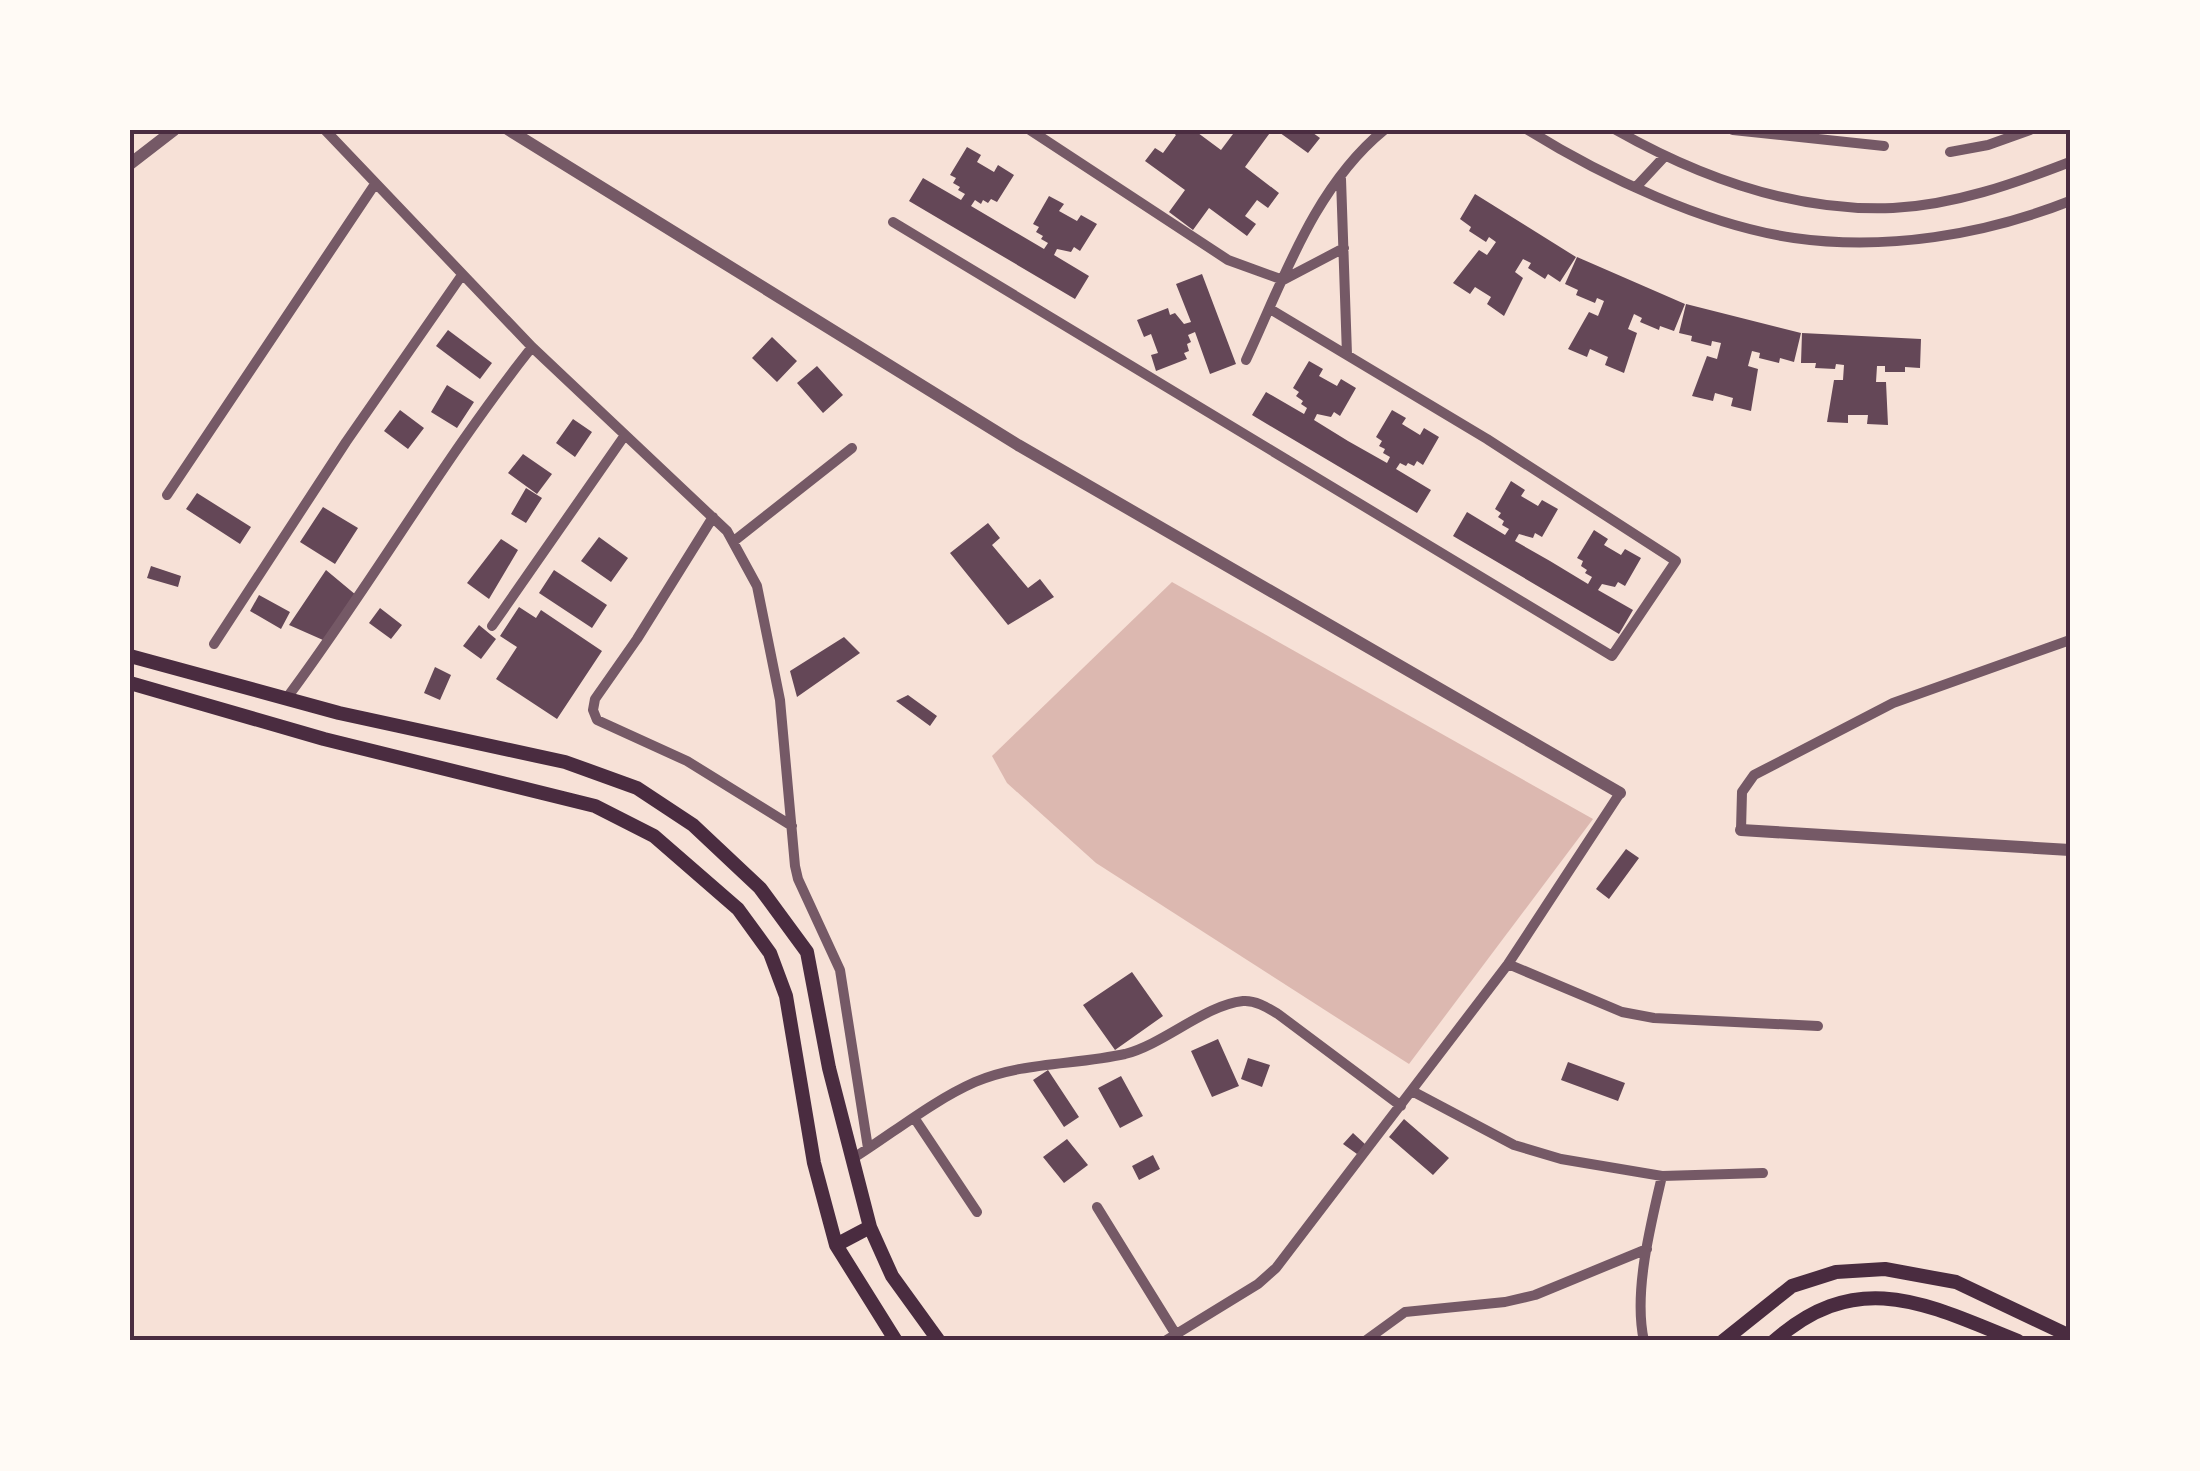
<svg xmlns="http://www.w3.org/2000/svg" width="2200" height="1471" font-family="'Titillium Web',sans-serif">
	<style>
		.water { fill: #dcb8b0 }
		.building { fill: #644757 }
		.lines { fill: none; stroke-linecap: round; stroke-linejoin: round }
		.minor { stroke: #755966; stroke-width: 10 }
		.tertiary { stroke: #755966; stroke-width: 12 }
		.secondary { stroke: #4a2c40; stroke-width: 14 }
		.neatline { fill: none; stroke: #4a2c40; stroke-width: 4 }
	</style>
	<rect width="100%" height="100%" fill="#f7e1d7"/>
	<path class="water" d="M1172,582L1593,819L1409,1064L1096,863L1007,783L992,756Z"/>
	<path class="building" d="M1170,130H1194L1221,150L1236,130H1272L1245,167L1279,193L1268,208L1257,200L1245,216L1256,224L1247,236L1209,208L1193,230L1169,212L1185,190L1145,161L1155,148L1163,153L1176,135Z
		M1276,130H1309L1320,138L1308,153Z
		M967,147L981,155L977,162L994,172L998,165L1014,175L997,202L991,199L988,203L983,200L981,204L975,200L971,206L1044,249L1048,243L1041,239L1043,236L1036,232L1039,227L1033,224L1049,196L1064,204L1059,211L1077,221L1081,215L1097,224L1080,251L1074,247L1071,252L1057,249L1054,255L1089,276L1075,299L909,201L923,178L961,200L965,194L958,190L960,187L953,183L956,178L950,175Z
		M1475,194L1576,257L1560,282L1548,274L1545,279L1528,268L1531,263L1523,259L1515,272L1523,278L1504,316L1487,304L1491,297L1475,287L1470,294L1453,283L1479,250L1487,255L1496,242L1489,237L1486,242L1469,231L1471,227L1460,219Z
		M1577,257L1685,304L1674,331L1660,326L1659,330L1640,322L1642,318L1634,314L1628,329L1637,333L1624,373L1605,365L1608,357L1590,349L1587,357L1568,349L1589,312L1598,316L1604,301L1597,298L1595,303L1576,295L1578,290L1565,284Z
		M1202,274L1236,364L1210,374L1195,332L1188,335L1191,342L1187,344L1189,351L1184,353L1187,359L1156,371L1151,355L1158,353L1151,334L1144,337L1137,320L1168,308L1170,315L1175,313L1184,324L1191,322L1176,284Z
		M1686,304L1801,333L1794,362L1780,358L1779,363L1759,358L1760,353L1752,351L1748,366L1758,369L1751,411L1731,406L1733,398L1715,393L1713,401L1692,396L1707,356L1717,359L1721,343L1712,341L1711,346L1691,341L1692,336L1679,333Z
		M448,330L492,363L480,379L436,346Z
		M1802,333L1921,339L1920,368L1905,367V372H1885V366H1877L1876,382H1886L1888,425L1867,424L1868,415H1848V423L1827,422L1834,380H1843L1844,365L1836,364L1835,369L1815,368L1816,363H1801Z
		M772,337L797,361L777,382L752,358Z
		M1309,361L1323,369L1319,376L1337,386L1341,379L1356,388L1340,416L1334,412L1331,417L1317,414L1314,420L1348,441L1387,463L1390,457L1383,453L1385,449L1379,446L1382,441L1376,437L1392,410L1406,418L1402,424L1420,435L1424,428L1439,437L1423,465L1417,461L1414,466L1408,463L1406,466L1400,463L1396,469L1431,490L1417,513L1252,415L1266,392L1304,414L1307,408L1301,404L1303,401L1296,396L1299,392L1293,388Z
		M817,366L843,395L823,413L797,383Z
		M447,385L474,402L457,428L431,412Z
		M400,410L424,428L408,449L384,431Z
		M573,419L592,432L575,457L556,443Z
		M523,454L552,474L537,494L508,473Z
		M1511,481L1525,490L1521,496L1538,506L1542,500L1558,509L1542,537L1535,533L1533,538L1519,534L1515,541L1550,561L1588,584L1592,577L1585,573L1587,570L1581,566L1583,561L1577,558L1594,530L1608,539L1604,545L1621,555L1625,549L1641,558L1625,586L1618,582L1615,587L1602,584L1598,590L1633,610L1619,634L1453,536L1467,512L1505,535L1509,529L1502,525L1504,521L1498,517L1501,513L1495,509Z
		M526,488L542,498L526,523L511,514Z
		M197,493L251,527L240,544L186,509Z
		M323,507L358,528L335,564L300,542Z
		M988,523L1000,538L992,545L1028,588L1040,579L1054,597L1008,625L950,553Z
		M599,537L628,558L611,582L581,561Z
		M501,539L518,550L489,599L467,583Z
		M151,566L181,576L178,587L147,578Z
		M326,570L356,595L323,640L289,625Z
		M554,570L607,605L592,628L539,593Z
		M259,595L290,612L281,629L250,611Z
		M519,607L536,618L541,610L602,651L557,719L496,679L517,647L500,636Z
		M380,608L402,625L391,639L369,623Z
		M479,625L496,639L481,659L463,646Z
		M844,637L860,653L797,697L790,671Z
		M435,667L451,675L440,700L424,693Z
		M908,695L937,716L930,726L896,701Z
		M1626,849L1639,858L1609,899L1596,889Z
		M1132,972L1163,1016L1115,1050L1083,1005Z
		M1218,1039L1239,1086L1212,1097L1191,1051Z
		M1248,1058L1270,1065L1262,1087L1241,1079Z
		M1568,1062L1625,1083L1618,1101L1561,1080Z
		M1048,1070L1079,1117L1064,1127L1033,1080Z
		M1121,1076L1143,1116L1120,1128L1098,1088Z
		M1404,1119L1449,1158L1433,1175L1389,1137Z
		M1353,1133L1366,1145L1357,1154L1343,1144Z
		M1067,1139L1088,1165L1064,1183L1043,1157Z
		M1153,1155L1160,1169L1139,1180L1132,1166Z"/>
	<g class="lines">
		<path class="minor" d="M325,130L532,347L727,531L757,586L780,700L795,866L798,879L840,970L868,1148
			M1030,130L1228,260L1283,280L1344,248
			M1528,130C1604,177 1705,225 1794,238C1886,251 1984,235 2070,201
			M1616,130C1699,177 1795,212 1893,208C1954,205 2013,184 2070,162
			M1733,130L1884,146
			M1950,152L1988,145L2030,130
			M1341,179L1347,355
			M1637,186L1664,157
			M893,222L1612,656L1676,561L1487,439L1270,309
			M1246,360C1283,281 1314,187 1384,130
			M167,495L375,184
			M713,517L637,639L595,699L593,710L597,720L687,761L792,826
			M734,541L852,448
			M492,626L625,435
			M214,644L346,442L462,275
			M286,699C372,584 443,459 532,347
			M1741,830L1742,792L1754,775L1893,703L2070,640
			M1508,964L1622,1012L1654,1018L1818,1026
			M1412,1091L1514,1145L1561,1159L1662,1176L1763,1173
			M915,1119L977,1212
			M852,1159C892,1134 932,1101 975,1082C1022,1062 1075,1065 1125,1054C1164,1044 1205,1005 1243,1001C1256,1000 1268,1008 1278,1014L1401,1106
			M1097,1207L1175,1333
			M1165,1341L1258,1284L1276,1268L1508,964L1620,793
			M1365,1341L1405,1312L1505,1302L1535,1295L1647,1249
			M1644,1341C1633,1292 1651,1224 1662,1176"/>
		<path class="tertiary" d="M509,130L1018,445L1620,793
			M130,164L174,130
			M1741,830L2070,850"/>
		<path class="secondary" d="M130,656L339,713L565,762L637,788L693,825L760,888L807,952L829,1068L870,1227L892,1276L939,1341
			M130,683L324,739L595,806L654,836L738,909L770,953L786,996L814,1163L836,1245L896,1341
			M836,1245L870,1227
			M1723,1341L1792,1286L1836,1272L1885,1269L1956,1282L2070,1336
			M1774,1341C1859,1266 1928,1305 2018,1341"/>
	</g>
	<rect width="2200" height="1471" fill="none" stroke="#fffaf5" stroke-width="265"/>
	<rect x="132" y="132" width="1936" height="1206" class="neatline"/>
</svg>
